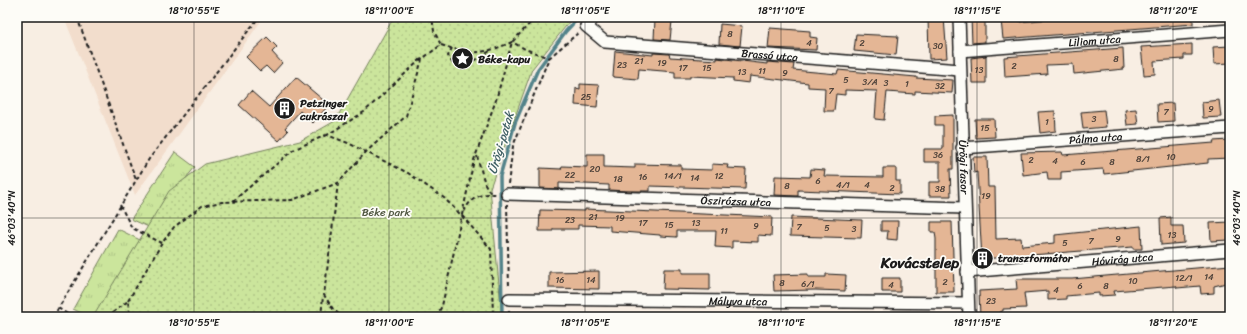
<svg xmlns="http://www.w3.org/2000/svg" width="1247" height="334" font-family="Sriracha,sans-serif">
	<style>
		.built { fill: #f2ddcc }
		.grass { fill: url(#grass-tufts); stroke: #74805c }
		.park { fill: url(#park-dots); stroke: #74805c }
		.lines { fill: none; stroke-linecap: round; stroke-linejoin: round }
		.stream { stroke: #53838a; stroke-width: 3.5 }
		.building { fill: #e4b695; stroke: #1c1c1c }
		.lane-casing { stroke: #1c1c1c; stroke-width: 8 }
		.street-casing { stroke: #1c1c1c; stroke-width: 14 }
		.path { stroke: #1c1c1c; stroke-width: 2; stroke-dasharray: 4 3; stroke-linecap: butt }
		.lane { stroke: #fdfcf7; stroke-width: 5.5 }
		.street { stroke: #fdfcf7; stroke-width: 11 }
		.ticks { fill: none; stroke: #1c1c1c; stroke-width: 1; stroke-opacity: 0.45 }
		.labels { text-anchor: middle; dominant-baseline: central; stroke-width: 3.5; stroke-linejoin: round; paint-order: stroke }
		.number-label { font-size: 9px; fill: #4e423a }
		.street-label { font-size: 11px; fill: #1c1c1c; stroke: #fdfcf7 }
		.poi-label { font-size: 11px; font-weight: bold; fill: #1c1c1c; stroke: #fdfcf7; text-anchor: start }
		.park-label { font-size: 11px; fill: #515842; stroke: #fdfcf7 }
		.water-label { font-size: 12px; font-style: italic; fill: #406065; stroke: #fdfcf7 }
		.district-label { font-size: 15px; font-weight: bold; fill: #1c1c1c; stroke: #fdfcf7 }
		.neatline { fill: none; stroke: #1c1c1c; stroke-width: 1.5 }
		.ticks-label { font-size: 10px; text-anchor: middle; fill: #1c1c1c }
	</style>
	<defs>
		<pattern id="grass-tufts" width="24" height="20" patternUnits="userSpaceOnUse"><rect width="24" height="20" fill="#cbe59c"/><path d="M3 7l-1-3M5 7V3M7 7l1-3M15 17l-1-3M17 17v-4M19 17l1-3" fill="none" stroke="#aec486"/></pattern>
		<pattern id="park-dots" width="8" height="8" patternUnits="userSpaceOnUse"><rect width="8" height="8" fill="#cbe59c"/><path d="M2 2h.1M6 6h.1" fill="none" stroke="#aec486" stroke-width="1.8" stroke-linecap="round"/></pattern>
	</defs>
	<rect width="100%" height="100%" fill="#f8eee3"/>
	<filter id="ink" filterUnits="userSpaceOnUse"><feTurbulence type="fractalNoise" baseFrequency=".025" numOctaves="2"/><feDisplacementMap in="SourceGraphic" scale="8" xChannelSelector="R" yChannelSelector="G"/><feConvolveMatrix kernelMatrix="1 2 1 2 8 2 1 2 1" color-interpolation-filters="sRGB"/></filter>
	<g filter="url(#ink)">
		<path class="built" d="M64,17H264L135,195Z"/>
		<path class="grass" d="M175,152L195,167L174,193L153,229L131,219Z
			M118,229L142,241L97,317H90L73,309Z"/>
		<path class="park" d="M394,17H573L532,69L490,188L502,317H93L169,191L205,164L300,141L335,121Z"/>
		<g class="lines">
			<path class="stream" d="M502,317L500,176L515,123L538,69L566,31L579,17"/>
		</g>
		<path class="building" d="M928,17H944L947,58L929,59Z
			M971,17H985V42L972,43Z
			M1071,17H1193V24L1003,39L1001,20L1020,19V22Z
			M655,19L672,21L670,40L654,39Z
			M720,24L742,26L740,46L719,44Z
			M770,28L810,31V37L817,38L816,50L768,48Z
			M856,34L898,36L896,55L854,51Z
			M267,37L277,47L272,52L282,63L273,73L266,66L260,71L246,57Z
			M1192,44V55H1184V59L1154,61L1155,74L1144,75L1141,47Z
			M1230,46V63L1214,64L1213,47Z
			M1123,48L1124,69L1074,74L1073,64L1046,65L1047,74L1005,77L1004,57Z
			M615,51L653,55V53L669,54L670,57L717,60V58L767,64V62L794,64L793,70L837,74L838,70L916,77V78L953,80L952,93L915,91V94L887,92L884,120L875,119L877,91L845,90V95L836,94L834,111H824L825,88L808,87V83L750,76L749,83L733,81V78L690,76V78H675V72L639,69L638,79L613,77Z
			M986,56V83H972L971,58Z
			M296,77L329,105L313,123L300,111L285,128L288,131L279,141L239,105L251,91L269,107Z
			M580,84L599,85L597,107L575,105L576,88L580,89Z
			M1219,100L1221,117L1203,118L1202,102Z
			M1173,103L1174,121L1158,122L1157,104Z
			M1136,109L1138,124L1127,125L1125,110Z
			M1104,110L1106,127L1083,129L1081,112Z
			M1055,111L1056,131L1040,133L1038,112Z
			M953,115V169H950L951,196H929V182H940V162H924V149H943V125H935V116Z
			M975,119H994L995,137L976,138Z
			M1229,140L1230,158L1208,159V163L1104,174L1103,169L1061,172V180H1048L1047,172L1023,175L1021,153L1062,152L1063,155L1214,143L1213,141Z
			M587,154H604V167L635,168V164L681,165V169L712,170V164L728,165L727,168L746,169L745,189L650,186V191H626L609,190V185L559,183V189L540,188V168L561,169L562,166L587,167Z
			M973,157H987L988,187H995L996,239L1021,238L1022,246L1055,243V235L1141,226L1142,249H1133V247L1106,249L982,259L977,172L974,173Z
			M883,168H896V181H900V194L798,190V196L774,195L775,176L810,177L811,169L825,170L824,176L883,177Z
			M585,209L772,217L771,236L758,235V242L732,241V248L715,247L716,231H677V237L660,236V235L610,231V226L578,225V229H553V231H539L540,210L585,211Z
			M791,217L862,220L861,238L790,236Z
			M1171,217V226H1183L1184,243L1161,245L1160,218Z
			M881,221H898L897,240L887,239L888,231H881Z
			M931,222H952L954,292H936V239L935,232H931Z
			M1230,222L1229,240L1211,241L1210,223Z
			M1230,265V282L1214,286V293L1201,294L1200,286L1177,288L1176,286L1114,291L1115,295L1099,296V293L1066,296V299L1048,300V291L1024,293L1026,308L1003,309V311L1000,312V317H980L979,291L1017,289L1016,279H1072Z
			M664,269H682V273H710V290L663,289Z
			M599,271V289L549,288V272Z
			M808,274V277H826V274L846,275L845,291L815,290L774,291L773,275Z
			M882,278H900V292H882Z"/>
		<g class="lines">
			<defs>
				<path id="lane" d="M593,31L592,25L597,17"/>
				<g id="street">
					<path id="s1" d="M959,17L969,317"/>
					<path id="s2" d="M586,26L605,42L960,70"/>
					<path id="s3" d="M960,51L1230,30"/>
					<path id="s4" d="M962,148L1230,128"/>
					<path id="s5" d="M507,194L964,208"/>
					<path id="s6" d="M967,272L1230,250"/>
					<path id="s7" d="M509,299L968,303"/>
				</g>
			</defs>
			<use href="#lane" class="lane-casing"/>
			<use href="#street" class="street-casing"/>
			<path class="path" d="M77,17L136,180
				M441,45C472,55 482,55 512,42L525,49L549,58
				M452,48L448,56L453,64L465,67L490,51
				M421,59L364,112L327,135L348,143L408,173L444,198L463,217L491,249L493,317
				M477,156L485,184L491,194
				M338,183L324,295L333,309L342,317
				M508,184L513,146L549,58L578,33
				M233,201L293,150L326,135
				M507,204L509,288
				M120,205L132,228L162,243
				M464,212C470,198 480,193 496,194
				M128,301L162,243L174,227L202,206L222,202L292,200L338,183L366,152L406,116L422,59L441,45L434,31L432,17
				M58,308L72,317
				M509,310V317
				M53,317L149,159L259,17
				M107,317L128,301L130,317
				M321,317L323,296
				M436,317L442,306L474,160L496,100L512,42L536,17"/>
			<use href="#lane" class="lane"/>
			<use href="#street" class="street"/>
		</g>
	</g>
	<path class="ticks" d="M194,17V317M389,17V317M585,17V317M781,17V317M977,17V317M1173,17V317M17,218H1230"/>
	<defs>
		<symbol id="sight-disc" viewBox="-11 -11 22 22"><circle r="9.5" fill="#1c1c1c" stroke="#fdfcf7"/><path d="M0-6L1.8-2.2L6-1.7L2.9 1.2L3.7 5.4L0 3.3L-3.7 5.4L-2.9 1.2L-6-1.7L-1.8-2.2Z" fill="#fff"/></symbol>
		<symbol id="building-disc" viewBox="-11 -11 22 22"><circle r="9.5" fill="#1c1c1c" stroke="#fdfcf7"/><path d="M-4-6H4V6H1V3H-1V6H-4ZM-2.5-4.3h1.7v1.8h-1.7ZM.8-4.3h1.7v1.8H.8ZM-2.5-1h1.7V.8h-1.7ZM.8-1h1.7V.8H.8Z" fill="#fff"/></symbol>
	</defs>
	<g fill-rule="evenodd">
		<use href="#sight-disc" x="450" y="46" width="25" height="25"/>
		<use href="#building-disc" x="272" y="96" width="25" height="25"/>
		<use href="#building-disc" x="970" y="246" width="25" height="25"/>
	</g>
	<g class="labels">
		<g class="number-label">
			<text x="730" y="34">8</text>
			<text x="809" y="43">4</text>
			<text x="862" y="43">2</text>
			<text x="938" y="46">30</text>
			<text x="1116" y="59">8</text>
			<text x="639" y="61">21</text>
			<text x="662" y="63">19</text>
			<text x="622" y="65">23</text>
			<text x="1014" y="66">2</text>
			<text x="683" y="68">17</text>
			<text x="707" y="68">15</text>
			<text x="979" y="70">13</text>
			<text x="762" y="71">11</text>
			<text x="742" y="72">13</text>
			<text x="785" y="73">9</text>
			<text x="846" y="80">5</text>
			<text x="870" y="82">3/A</text>
			<text x="886" y="83">3</text>
			<text x="907" y="84">1</text>
			<text x="940" y="86">32</text>
			<text x="831" y="91">7</text>
			<text x="586" y="97">25</text>
			<text x="1211" y="109">9</text>
			<text x="1166" y="112">7</text>
			<text x="1094" y="119">3</text>
			<text x="1047" y="122">1</text>
			<text x="985" y="128">15</text>
			<text x="938" y="155">36</text>
			<text x="1171" y="157">10</text>
			<text x="1143" y="159">8/1</text>
			<text x="1031" y="160">2</text>
			<text x="1055" y="161">4</text>
			<text x="1083" y="162">6</text>
			<text x="1112" y="162">8</text>
			<text x="595" y="169">20</text>
			<text x="570" y="175">22</text>
			<text x="673" y="176">14/1</text>
			<text x="719" y="176">12</text>
			<text x="643" y="177">16</text>
			<text x="695" y="178">14</text>
			<text x="618" y="179">18</text>
			<text x="818" y="181">6</text>
			<text x="843" y="185">4/1</text>
			<text x="867" y="185">4</text>
			<text x="787" y="186">8</text>
			<text x="892" y="188">2</text>
			<text x="940" y="189">38</text>
			<text x="986" y="196">19</text>
			<text x="593" y="217">21</text>
			<text x="620" y="218">19</text>
			<text x="570" y="220">23</text>
			<text x="643" y="223">17</text>
			<text x="696" y="223">13</text>
			<text x="669" y="225">15</text>
			<text x="756" y="226">9</text>
			<text x="799" y="227">7</text>
			<text x="827" y="228">5</text>
			<text x="854" y="229">3</text>
			<text x="724" y="231">11</text>
			<text x="1172" y="235">13</text>
			<text x="1118" y="239">9</text>
			<text x="1091" y="241">7</text>
			<text x="1065" y="243">5</text>
			<text x="1209" y="277">14</text>
			<text x="1184" y="278">12/1</text>
			<text x="560" y="280">16</text>
			<text x="591" y="280">14</text>
			<text x="1133" y="281">10</text>
			<text x="945" y="282">2</text>
			<text x="782" y="283">8</text>
			<text x="808" y="284">6/1</text>
			<text x="891" y="285">4</text>
			<text x="1080" y="286">6</text>
			<text x="1106" y="286">8</text>
			<text x="1056" y="290">4</text>
			<text x="991" y="301">23</text>
		</g>
		<g class="street-label">
			<text stroke="none"><textPath href="#s3" startOffset="135">Liliom utca</textPath></text>
			<text stroke="none"><textPath href="#s2" startOffset="190">Brassó utca</textPath></text>
			<text stroke="none"><textPath href="#s4" startOffset="134">Pálma utca</textPath></text>
			<text stroke="none"><textPath href="#s1" startOffset="150">Ürögi fasor</textPath></text>
			<text stroke="none"><textPath href="#s5" startOffset="229">Őszirózsa utca</textPath></text>
			<text stroke="none"><textPath href="#s6" startOffset="156">Hóvirág utca</textPath></text>
			<text stroke="none"><textPath href="#s7" startOffset="229">Mályva utca</textPath></text>
		</g>
		<g class="poi-label">
			<text x="478" y="59">Béke-kapu</text>
			<text x="300" y="103">Petzinger<tspan x="300" dy="13">cukrászat</tspan></text>
			<text x="998" y="258">transzformátor</text>
		</g>
		<g class="park-label">
			<text x="386" y="212">Béke park</text>
		</g>
		<g class="water-label">
			<text transform="translate(501 143) rotate(-74)">Ürögi-patak</text>
		</g>
		<g class="district-label">
			<text x="920" y="263">Kovácstelep</text>
		</g>
	</g>
	<rect width="1247" height="334" fill="none" stroke="#fdfcf7" stroke-width="44"/>
	<rect x="22" y="22" width="1203" height="290" class="neatline"/>
	<g class="ticks-label">
		<text x="194" y="14">18°10'55"E</text>
		<text x="389" y="14">18°11'00"E</text>
		<text x="585" y="14">18°11'05"E</text>
		<text x="781" y="14">18°11'10"E</text>
		<text x="977" y="14">18°11'15"E</text>
		<text x="1173" y="14">18°11'20"E</text>
		<text transform="translate(11 218) rotate(-90)" y="4">46°03'40"N</text>
		<text transform="translate(1236 218) rotate(-90)" y="4">46°03'40"N</text>
		<text x="194" y="326">18°10'55"E</text>
		<text x="389" y="326">18°11'00"E</text>
		<text x="585" y="326">18°11'05"E</text>
		<text x="781" y="326">18°11'10"E</text>
		<text x="977" y="326">18°11'15"E</text>
		<text x="1173" y="326">18°11'20"E</text>
	</g>
</svg>
